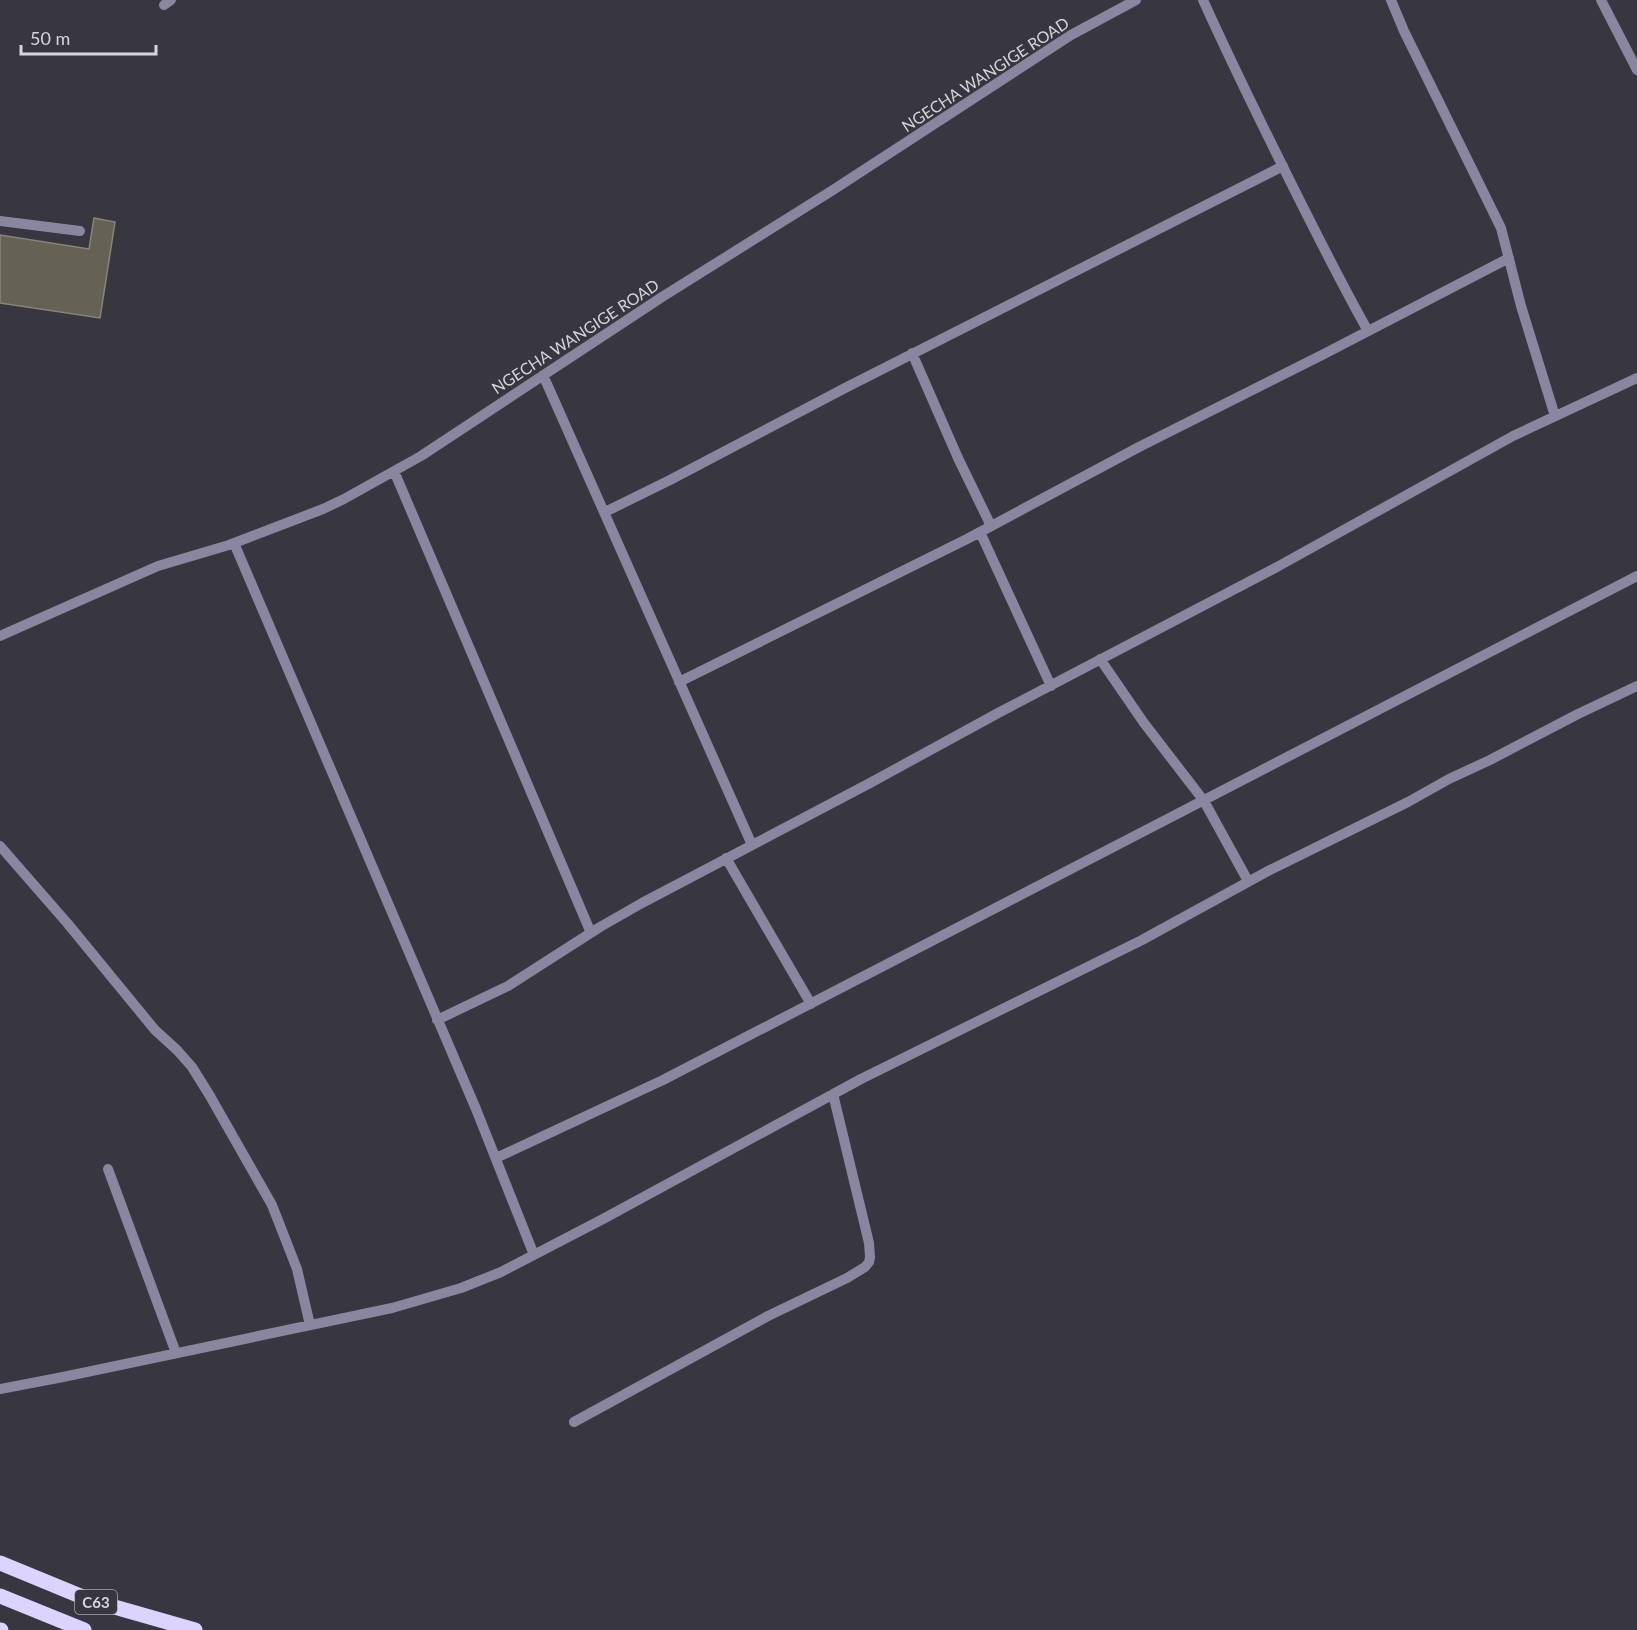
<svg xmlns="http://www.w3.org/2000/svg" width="1637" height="1630" font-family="Lato,sans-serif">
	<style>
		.building { fill: #656154; stroke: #898578; stroke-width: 1.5 }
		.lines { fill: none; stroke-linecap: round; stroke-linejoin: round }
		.minor { stroke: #8a869f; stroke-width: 10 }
		.major { stroke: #dcd4ff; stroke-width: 15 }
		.labels { text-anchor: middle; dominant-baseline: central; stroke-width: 4.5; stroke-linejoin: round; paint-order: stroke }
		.shield { fill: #383641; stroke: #a7a5ae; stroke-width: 1.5 }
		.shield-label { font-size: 15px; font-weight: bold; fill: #d6d5dc }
		.street-label { font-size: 16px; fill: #d6d5dc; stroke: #383641 }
	</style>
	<rect width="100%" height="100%" fill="#383641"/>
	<path class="building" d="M94,218L115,222L100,318L0,303V235L89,249Z"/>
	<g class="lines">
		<path class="minor" d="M1203,0C1232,64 1263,127 1294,189C1318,237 1342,285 1368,331
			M1391,0L1404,31L1501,228L1521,306L1555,416
			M1601,0L1637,70
			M164,5L171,0
			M0,221L80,231
			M912,353L958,458L991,526
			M543,375L752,845
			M394,471L591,933
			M605,512L670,480L847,387L1283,166
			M980,532L1051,686
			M234,543L476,1109L534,1255
			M0,636L158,566L229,545L323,509L344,499L421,456L662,297L833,190L1071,35L1136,0
			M1100,659L1144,723L1204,801L1248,881
			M679,682L967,539L1139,447L1322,355L1509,258
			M0,846L68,924L155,1030L177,1050L192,1067L210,1096L272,1205L297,1269L310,1325
			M726,858L811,1004
			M437,1020L508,986L600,927L642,903L870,783L1000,712L1277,567L1513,436L1637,378
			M496,1158L663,1080L1637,576
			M108,1169L176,1353
			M0,1389L63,1377L392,1308L461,1288L501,1272L603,1219L861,1079L1142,940L1270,870L1408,802L1449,779L1490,760L1578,714L1637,686
			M574,1422L768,1316L847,1278L865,1267L869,1262L870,1257L869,1243L833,1094"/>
		<path class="major" d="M0,1563L90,1600L195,1630
			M0,1596L84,1630
			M0,1630H1"/>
	</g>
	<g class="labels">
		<rect class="shield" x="75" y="1590" width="42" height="24" rx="4.5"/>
		<g class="shield-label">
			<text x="96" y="1602">C63</text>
		</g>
		<g class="street-label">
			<text transform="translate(985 74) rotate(-33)">NGECHA WANGIGE ROAD</text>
			<text transform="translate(575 336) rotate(-33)">NGECHA WANGIGE ROAD</text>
		</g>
	</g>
	<path d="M21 45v9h135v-9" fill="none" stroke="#d6d5dc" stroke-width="3"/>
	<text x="30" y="45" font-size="18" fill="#d6d5dc" stroke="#383641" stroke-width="4.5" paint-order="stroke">50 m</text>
</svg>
